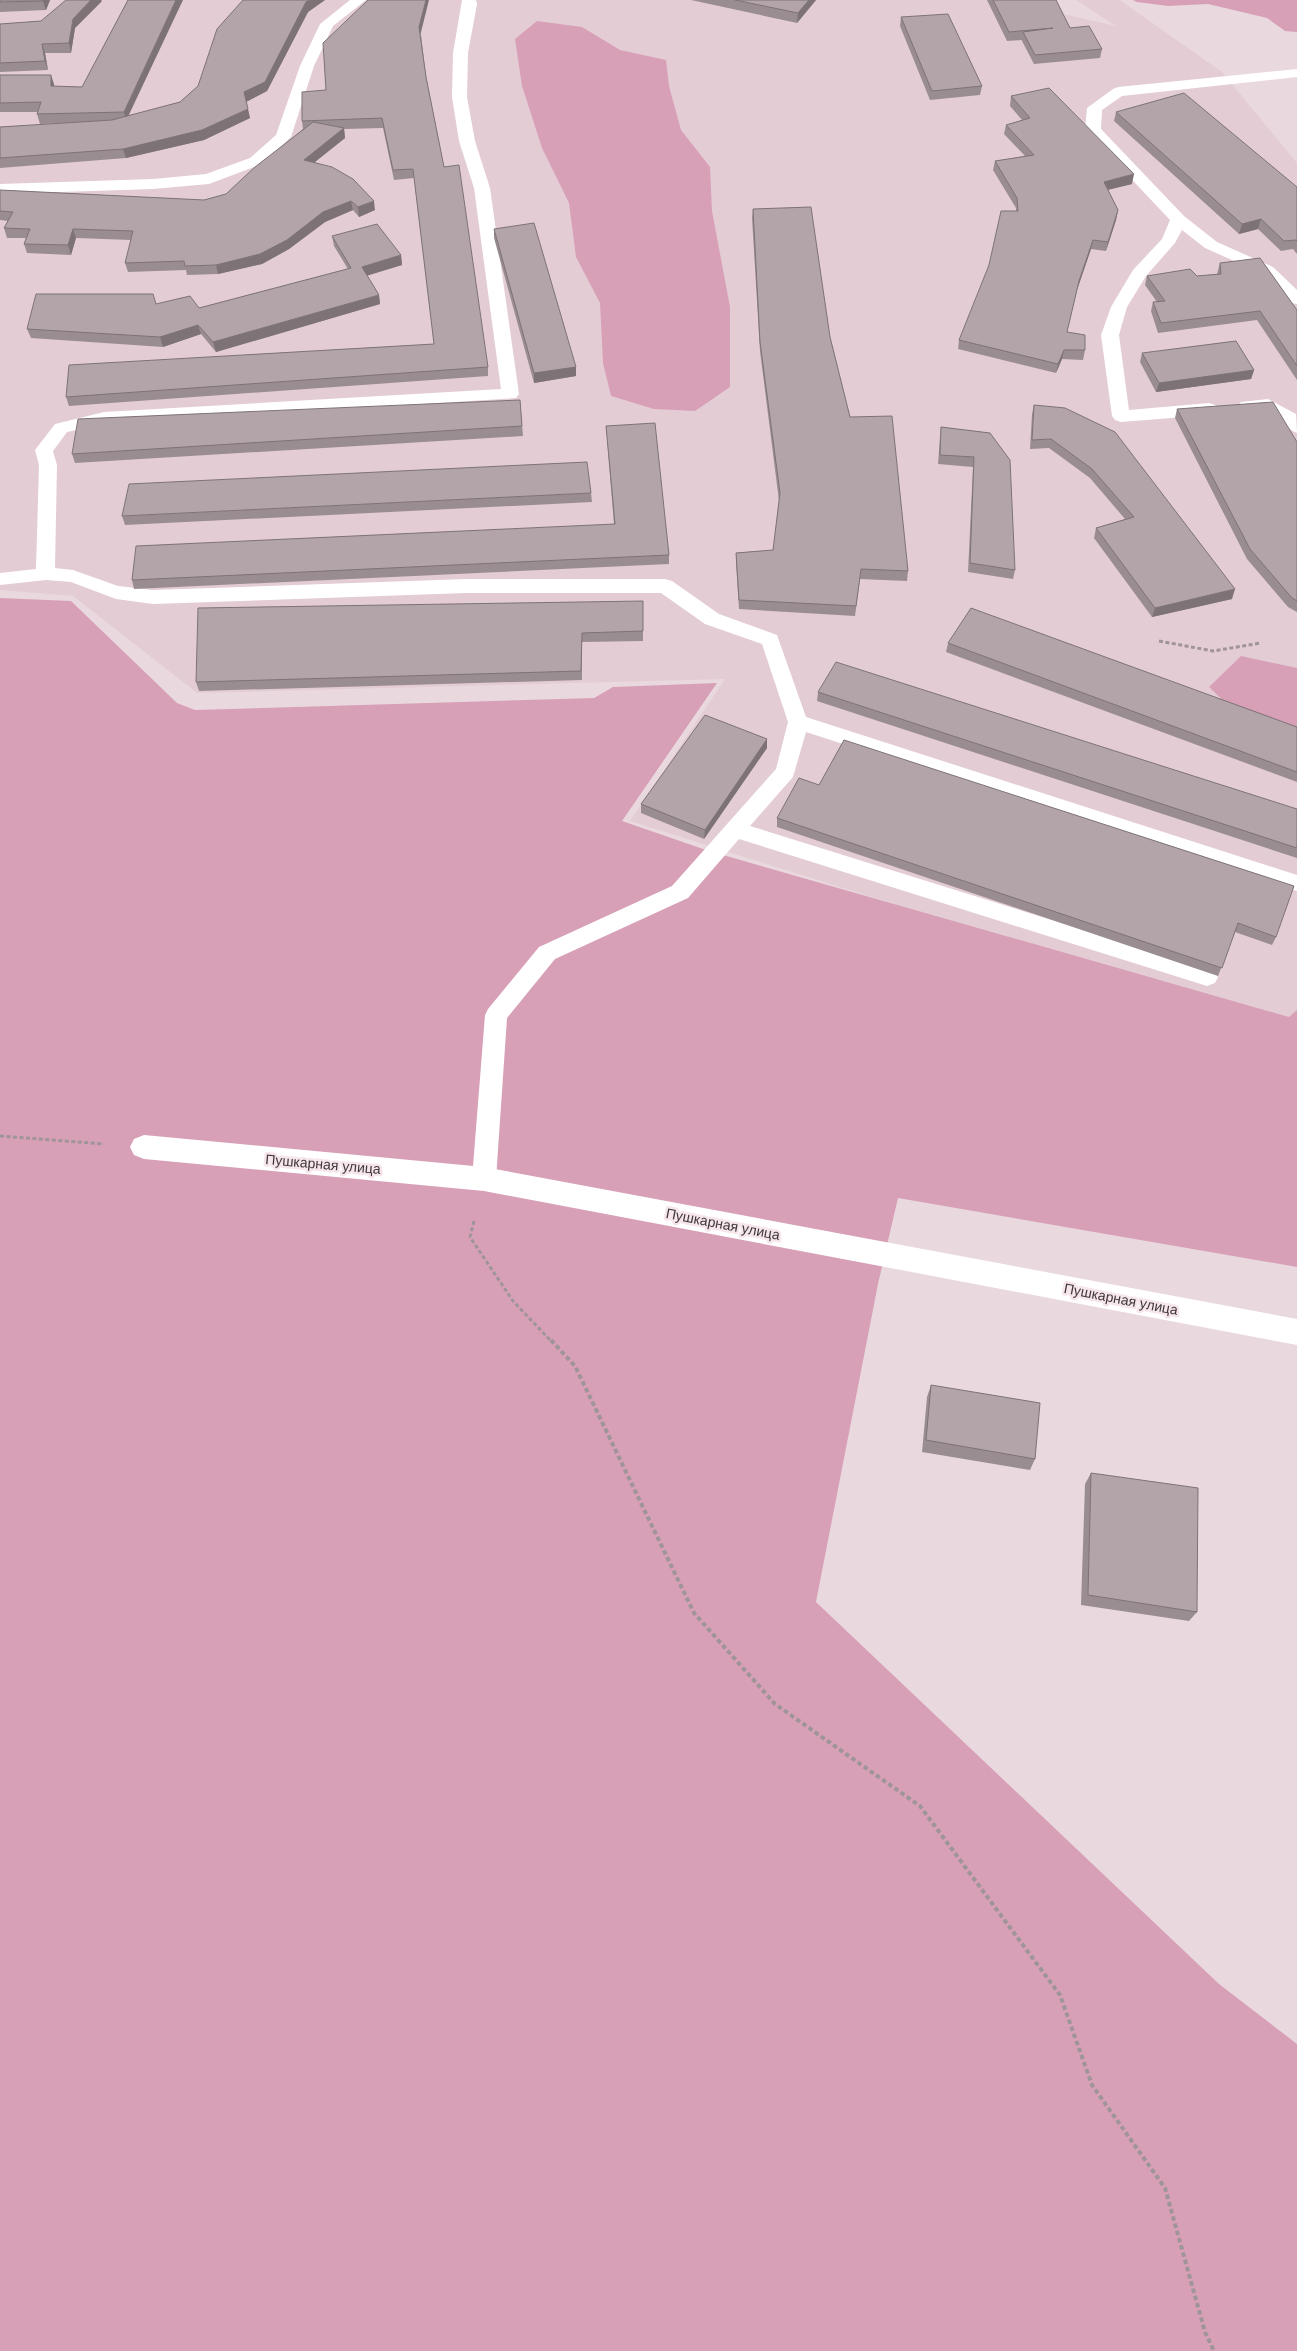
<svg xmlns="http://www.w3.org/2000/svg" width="1297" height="2351" font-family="Helvetica,sans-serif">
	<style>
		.built { fill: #e4ccd5 }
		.green { fill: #d8a0b7 }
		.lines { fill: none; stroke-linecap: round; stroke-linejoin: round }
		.path-far1 { stroke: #9f9498; stroke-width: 3; stroke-dasharray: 4 2.5; stroke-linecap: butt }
		.path { stroke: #9f9498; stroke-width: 4; stroke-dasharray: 4.5 3; stroke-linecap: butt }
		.service { fill: #fff; fill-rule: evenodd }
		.minor { fill: #fff; fill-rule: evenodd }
		.wall { fill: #9a8d92 }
		.shaded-wall { fill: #7d7377 }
		.building { fill: #b3a4aa; stroke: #7d7377 }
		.labels { text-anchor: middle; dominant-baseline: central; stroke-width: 5; stroke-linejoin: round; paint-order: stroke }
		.street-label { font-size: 14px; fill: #3e383b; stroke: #f6e6ec }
	</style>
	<rect width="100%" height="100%" fill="#e9d9df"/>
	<path class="built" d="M0,0H1002L1116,26L1076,0H1120L1222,72L1297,163V1031L630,821L725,679L197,693L73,596L0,590Z"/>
	<path class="green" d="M1133,0H1297V32L1285,31L1267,18L1208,4L1168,6L1137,2Z
		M537,21L582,27L620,50L666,60L669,86L681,130L710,167L712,211L730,307V387L695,411L654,409L611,396L603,363L600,303L576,257L569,203L542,148L522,86L515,39Z
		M0,598L71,601L177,703L195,710L594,698L613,687L717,683L622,821L709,851L1289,1017L1297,1010V1267L898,1198L878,1284L816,1602L1219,1984L1297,2044V2351H0Z
		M1241,656L1297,668V736L1239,716L1209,687Z"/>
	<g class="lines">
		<path class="path-far1" d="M1159,641L1213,651L1261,643
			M0,1136L104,1144
			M474,1221L470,1237L513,1301L552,1342"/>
		<path class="path" d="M551,1340L575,1366L694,1613L775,1704L920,1806L1060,1995L1092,2085L1165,2188L1205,2332L1214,2351"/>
		<path class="service" d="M350,0H366L333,26L314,66L291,137L262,164L209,184L153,189L0,194V184L153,179L206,174L250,158L276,135L300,66L320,24Z
			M462,0H476L477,4L468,53L467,97L475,141L490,188L519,394L516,398L104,424L67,432L53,451L57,465L55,568L73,570L118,586L153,590L466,579H665L672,581L719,614L777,635L806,717L1297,875V891L806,732L793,777L750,826L1215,971L1218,977L1215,983L1207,986L739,839L688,898L555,959L507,1018L496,1179L492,1186L484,1189L476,1186L472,1179L485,1015L488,1009L539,947L672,886L776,769L788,722L762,644L705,624L661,593H466L153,604L116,599L71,582L46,580L0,585V573L36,569L39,465L35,450L55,424L104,412L501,389L474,188L459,141L452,97L453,53Z
			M1297,69V77L1122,96L1102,110L1101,129L1184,216L1217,242L1273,267L1297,290V304L1291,303L1261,273L1205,248L1182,230L1175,243L1146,276L1127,307L1119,335L1129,410L1209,403L1215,405L1218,409L1215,413L1209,415L1121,422L1115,420L1112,416L1101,335L1111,307L1133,270L1162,239L1170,220L1088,133L1085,130L1087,108L1113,89L1118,87Z
			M1268,399L1296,414L1297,433C1285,429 1278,414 1265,411C1257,409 1249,412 1241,410L1238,406L1241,402Z"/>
		<path class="minor" d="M144,1135L484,1167L1297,1319V1345L484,1191L144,1159L134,1155L130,1147L134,1139Z"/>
	</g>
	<path class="wall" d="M0,0H50L46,10L0,12Z
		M128,0V116L180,102L198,86L243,0H325L308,12L267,91L246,102L250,118L204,140L126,158L0,168V127L68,123L40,124L37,114L38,112H0V75L54,84V86L82,87Z
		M691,0H816L797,23Z
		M987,0H1056L1070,28L1102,49L1100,58L1034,64L1022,41V40L1007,41Z
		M102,1L75,28L71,53H45L48,70L0,72V24L41,21Z
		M901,17L982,86L980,95L930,100L900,26Z
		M421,35L426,77L444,167L488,367V376L69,406L66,397L434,344L414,178L394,180L383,128L344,129L345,138L315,162L375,210L359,217L353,210L325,222L289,249L262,264L218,274L187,275L186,270L128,272L125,263L131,240L76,238L71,255L27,253L24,244L26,238H7L4,228L8,221L0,220V190L204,200L226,194L303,129L302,121L326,90Z
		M1011,96L1132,184L1108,190L1118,210L1116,220L1106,251L1091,249L1077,290L1067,332L1085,350L1083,360L1062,359L1056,373L958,349L959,340L1016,211V208L993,170L995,161L1025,156L1004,134L1006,125L1022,120L1010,106Z
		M1116,112L1297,187V254L1293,249L1281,251L1258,229L1239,234L1114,121Z
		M753,209L830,337L850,417L908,571L907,581L860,579L855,616L739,609L736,562V553L773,550L779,501L760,351L752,218Z
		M494,229L576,376L534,383L494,238Z
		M332,236L401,255L402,265L367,275L379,295L380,304L216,352L201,334L163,347L31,338L27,329L156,304L199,308L348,269L334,246Z
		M1220,263L1297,310V380L1257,320L1158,333L1151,311L1153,302H1157L1145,285L1147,276H1197L1217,274Z
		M1142,353L1254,370L1251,379L1156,392L1140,362Z
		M520,400L523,436L75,463L72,454Z
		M1034,405L1232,599L1152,617L1094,538L1096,528L1125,519L1090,478L1049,448L1030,449L1032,414Z
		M1177,409L1297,442V612L1288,607L1247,559L1175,418Z
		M606,426L669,555V564L134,589L132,580L614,524Z
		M941,427L990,433L1015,570L1013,579L968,572L973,467L938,464L940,437Z
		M591,493L592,502L125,525L122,516Z
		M643,601V641L582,642V680L199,691L196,682Z
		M948,643L1297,727V782L946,652Z
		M818,692L1297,809V858L817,701Z
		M767,739V748L704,839L641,813V804Z
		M844,740L1276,937L1272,945L1235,932L1218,976L777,827V818L819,785Z
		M931,1385L1035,1459L1030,1470L922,1452L927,1397Z
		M1091,1473L1197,1612L1189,1621L1081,1605L1085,1484Z"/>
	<path class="shaded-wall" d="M43,0H50L46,10L43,1Z
		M91,0H101L102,1L75,28L71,53L69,43L73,19Z
		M176,0H183L126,121L124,112Z
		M310,0H325L308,12L267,91L246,102L244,92L306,2Z
		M426,0H429L420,36L419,27Z
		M809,0H816L797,23L798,13Z
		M42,44L45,53L48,70L45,61Z
		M51,75L54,84V95L51,86Z
		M248,109L250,118L204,140L126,158L123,149Z
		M344,128L345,138L306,169L304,160Z
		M1134,174L1132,184L1102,191L1104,182Z
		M351,201L353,210L325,222L289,249L262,264L218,274L216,265L323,212Z
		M374,201L375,210L359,217L358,207Z
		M1118,210L1116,220L1106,251L1108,242Z
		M1261,219L1258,229L1239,234L1242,224Z
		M73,229L76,238L71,255L68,245Z
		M1093,240L1091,249L1077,290L1079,281Z
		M401,255L402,265L363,277L362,267Z
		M379,295L380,304L216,352L213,342Z
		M198,325L201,334L163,347L160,337Z
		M1064,350L1062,359L1056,373L1058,364Z
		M576,367V376L534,383V373Z
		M1254,370L1251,379L1156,392L1159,383Z
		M1235,589L1232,599L1152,617L1155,608Z
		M767,739V748L704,839L705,830Z"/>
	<path class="building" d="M0,0H43V1L0,2Z
		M66,0H91L73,19L69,43L42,44L45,61L0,63V24L41,21Z
		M128,0H176L124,112L37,114L41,102L0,103V75H51V86L82,87Z
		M243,0H310L306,2L265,82L244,92L248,109L202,130L123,149L0,158V127L112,120L180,102L198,86L217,29Z
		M368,0H426L419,27L426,77L444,167L459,165L488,367L66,397L69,365L434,344L413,169L393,170L382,118L302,121V92L326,90L323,43Z
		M735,0H809L798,13Z
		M993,0H1056L1070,28L1089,26L1102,49L1035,55L1023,32L1053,28L1009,32Z
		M948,14L982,86L932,91L901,17Z
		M1049,88L1134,174L1104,182L1118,210L1108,242L1093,240L1079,281L1067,332L1085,335V350H1064L1058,364L959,340L989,265L1001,211H1018L1017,198L995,161L1034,155L1006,125L1030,118L1011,96Z
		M1184,93L1297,187V241L1296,240L1284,241L1261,219L1242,224L1116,112Z
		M313,122L344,128L304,160L332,167L353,179L374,201L358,207L351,201L323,212L287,240L260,254L216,265L185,266L184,261L125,263L133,231L73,229L68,245L24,244L30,229L4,228L13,212L0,211V190L204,200L226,194L255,167Z
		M811,207L830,337L850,417L892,416L908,571L861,569L856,606L739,600L736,553L773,550L780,493L760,342L753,209Z
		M534,223L576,367L534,373L494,229Z
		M377,224L401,255L362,267L379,295L213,342L198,325L160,337L27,329L36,294H153L156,304L190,296L199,308L351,268L332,236Z
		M1260,258L1297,310V366L1260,311L1161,323L1153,302L1165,301L1147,276L1190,269L1197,276L1221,274L1220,263Z
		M1236,341L1254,370L1159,383L1142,353Z
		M520,400L522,426L72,454L78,419Z
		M1273,402L1297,442V601L1292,598L1250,549L1177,409Z
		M1034,405L1065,408L1115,432L1235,589L1155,608L1096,528L1134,517L1092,469L1051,439L1032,440Z
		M655,423L669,555L132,580L136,546L615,524L606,426Z
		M941,427L990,433L1010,460L1015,570L970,563L974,457L940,455Z
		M587,462L591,493L122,516L129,484Z
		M643,601V631L582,633L581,671L196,682L198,608Z
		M971,608L1297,727V772L948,643Z
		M836,662L1297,809V848L818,692Z
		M705,715L767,739L705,830L641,804Z
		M844,740L1294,886L1276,937L1238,923L1222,968L777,818L799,778L819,785Z
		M931,1385L1040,1403L1035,1459L926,1440Z
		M1091,1473L1198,1488L1197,1612L1088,1595Z"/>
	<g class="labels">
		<g class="street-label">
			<text transform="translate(323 1164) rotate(5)">Пушкарная улица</text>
			<text transform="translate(723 1224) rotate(11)">Пушкарная улица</text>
			<text transform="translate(1121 1299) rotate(11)">Пушкарная улица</text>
		</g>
	</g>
</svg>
